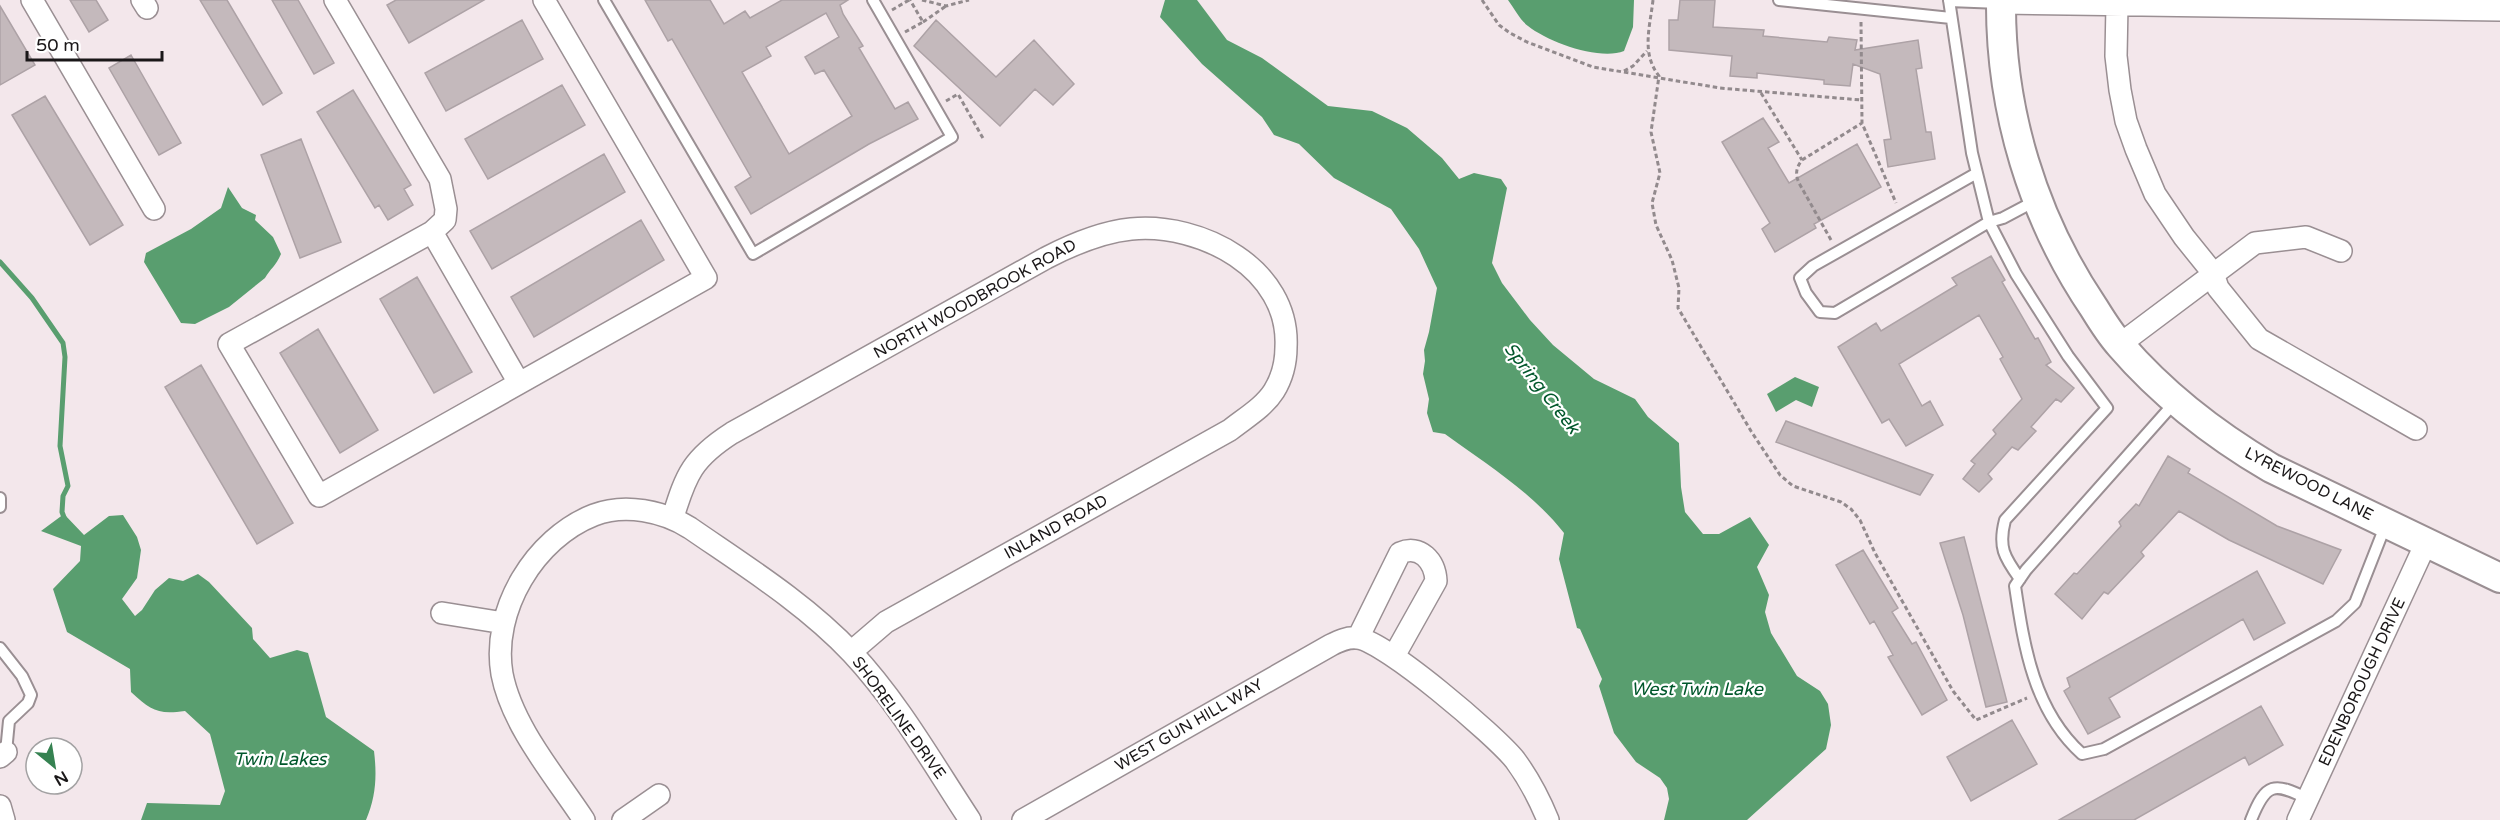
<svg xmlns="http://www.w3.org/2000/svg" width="2500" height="820" font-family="'Varela Round',sans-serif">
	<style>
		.water { fill: #599e6f }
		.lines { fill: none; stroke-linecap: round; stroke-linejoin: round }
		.stream { stroke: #599e6f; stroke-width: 5 }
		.building { fill: #c4b9bc; stroke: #ada2a6; stroke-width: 1.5; fill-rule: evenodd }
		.lane-casing { stroke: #9a8f93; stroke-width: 14 }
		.street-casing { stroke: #9a8f93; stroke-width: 24 }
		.secondary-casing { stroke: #9a8f93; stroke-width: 32 }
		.path { stroke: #928a8d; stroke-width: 3; stroke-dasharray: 4.5 3; stroke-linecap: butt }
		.lane { stroke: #fff; stroke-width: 10 }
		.street { stroke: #fff; stroke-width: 21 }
		.secondary { stroke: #fff; stroke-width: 28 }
		.labels { text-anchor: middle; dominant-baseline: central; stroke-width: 4.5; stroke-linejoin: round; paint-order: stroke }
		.street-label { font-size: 16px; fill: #1a1718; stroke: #fff }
		.water-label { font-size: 18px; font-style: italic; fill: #00572b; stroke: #fff }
	</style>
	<rect width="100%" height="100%" fill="#f3e7eb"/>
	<path class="water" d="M1165,0H1197L1227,40L1262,58L1328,106L1372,111L1407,128L1442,158L1459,179L1474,173L1501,179L1507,188L1492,263L1502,283L1530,320L1553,345L1594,379L1635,399L1648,417L1679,443L1681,487L1685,512L1703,534H1719L1750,517L1769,545L1757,567L1769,595L1765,612L1771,633L1797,676L1820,691L1828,704L1831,725L1826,749L1747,820H1664L1669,799L1667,788L1660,778L1636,762L1614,733L1599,686L1602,679L1580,629L1577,628L1559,559L1564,533C1532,492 1486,464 1445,434L1433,432L1427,413L1429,399L1423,374L1425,361L1424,350L1429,332L1437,288L1419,249L1391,209L1334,178L1299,144L1274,135L1262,117L1202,64L1160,17Z
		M1508,0H1634L1633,27L1624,51C1600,61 1548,42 1528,26C1520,20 1514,8 1508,0Z
		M228,187L242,208L256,215L255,220L273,237L281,254C276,266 270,269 265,278L229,307L195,324L181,323L144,262L146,253L191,229L221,208Z
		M1795,377L1819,387L1812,407L1796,400L1776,412L1767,394Z
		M64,514L84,535L109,516L123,515L137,537L141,550L137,578L122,599L135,616L142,610L155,590L169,578L183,581L198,574L209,582L252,628L253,639L270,658L297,650L308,653L326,717L374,751C377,776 376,797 366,820H141L147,803L220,805L225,791L210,734L185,711C157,715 151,710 131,692L130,669L67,632L53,589L80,561L81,546L41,531Z"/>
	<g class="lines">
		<path class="stream" d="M0,262L32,298L63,343L65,357L60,446L68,486L63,496L62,512L65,520"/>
	</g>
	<path class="building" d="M70,0H96L108,20L89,32Z
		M200,0H227L282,93L263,105Z
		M272,0H298L334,63L314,74Z
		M396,0H484L409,43L387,5Z
		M645,0H710L724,24L745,11L750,18L782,0H848L840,5L843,14L863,46L859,48L895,109L908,102L918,119L869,144L751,214L735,187L751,177L672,39L668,41ZM826,13L839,37L805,57L815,74L824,70L852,116L789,154L742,72L771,56L766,47Z
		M1680,0H1715L1713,27L1764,30L1763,36L1827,42L1829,37L1857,40L1855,50L1918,40L1922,68L1916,69L1926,132H1931L1935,159L1888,167L1884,140L1891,139L1880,74L1853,64L1850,86L1824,84V80L1757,73V78L1730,76L1732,56L1669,50V20H1678Z
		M0,6L35,65L0,85Z
		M522,20L543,59L446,111L425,73Z
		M936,20L996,77L1034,40L1074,84L1053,105L1035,89L1000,126L914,46Z
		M131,55L181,143L159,155L109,68Z
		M562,85L585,125L488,179L465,139Z
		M353,90L411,185L404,189L413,205L388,220L379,205L375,208L317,112Z
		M45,96L123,225L90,245L12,115Z
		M1763,118L1779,142L1768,148L1789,183L1857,144L1881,187L1814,224L1816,228L1775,252L1762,229L1770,223L1722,142Z
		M301,139L341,242L300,258L261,155Z
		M604,154L625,192L492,269L470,231Z
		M641,220L664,260L534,337L511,297Z
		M1991,256L2005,280L2002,282L2035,339L2038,338L2051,362L2046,365L2074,388L2061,402L2056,399L2031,427L2036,431L2018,450L2012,447L1988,474L1992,479L1979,492L1963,479L1975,464L1971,461L1996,434L1993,430L2022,399L2000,359L2003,357L1979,315L1899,364L1922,406L1930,401L1943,425L1906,446L1889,419L1882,423L1838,347L1876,323L1881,331L1957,285L1952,278Z
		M417,277L472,372L434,393L380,299Z
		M318,329L378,430L340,453L280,353Z
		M201,365L293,523L257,544L165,387Z
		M1786,421L1890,459L1933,475L1920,495L1776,442Z
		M2168,456L2190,469L2188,473L2277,526L2341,550L2323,584L2229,540L2179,511L2141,552L2144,556L2108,594L2104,592L2082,619L2055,594L2074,573L2077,574L2121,526L2119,522L2136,504L2139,506Z
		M1964,537L2007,702L1986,707L1963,615L1940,543Z
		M1863,550L1898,608L1892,612L1912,644L1916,642L1947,700L1922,715L1888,657L1893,655L1874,621L1870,624L1836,565Z
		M2257,571L2285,623L2254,640L2243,619L2109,698L2120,717L2088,734L2064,691L2070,687L2067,678Z
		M2261,706L2283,745L2249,765L2245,757L2134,820H2059Z
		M2012,720L2037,764L1971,801L1947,757Z"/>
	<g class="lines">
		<defs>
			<path id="lane" d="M604,0L753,254L952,137L873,0
				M1779,0L1951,18
				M1949,0L1972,153L1989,222L2016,274L2068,356L2107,408L2005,520C1998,547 2004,557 2020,579
				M1949,1L2000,3
				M1977,173L1813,266L1800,278L1806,293L1820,312L1835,313L1989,222L2003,218L2037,200
				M2176,401L2026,570L2015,586C2024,647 2034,711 2082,754L2104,749L2336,621L2355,603L2386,524
				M0,498V507
				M0,648L22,676L31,695L28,703L9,721L6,752
				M2251,820C2266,782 2274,782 2308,799"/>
			<path id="street" d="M32,0L154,209
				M142,0L147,8
				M335,0L440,179L446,209L445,220L432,232L229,344L319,496L706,278L544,0
				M2001,3L2500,10
				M2117,5L2116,56L2120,90L2126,121L2136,149L2155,194L2184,237L2213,273L2218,288L2259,339L2416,429
				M432,232L519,383
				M2119,345L2255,243L2306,237L2341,251
				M673,517C686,474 693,458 732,433L1046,258C1073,244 1101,232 1131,229C1201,222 1290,269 1286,347C1286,362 1282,378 1274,391C1264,407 1245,418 1230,430L886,622L851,652
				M442,613L504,623
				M1358,638L1400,553C1420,544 1435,561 1436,581L1394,656
				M0,757L6,752
				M0,806L4,820
				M584,820C555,776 512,726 502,674C491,610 535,538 594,515C625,503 663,511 690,528C745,566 806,604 852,653C898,702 933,764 970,820
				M623,820L659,795
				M1023,820L1331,645C1339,641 1347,637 1357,638C1384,640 1496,736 1515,760C1529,779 1539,798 1548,820
				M2298,820L2426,543"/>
			<path id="secondary" d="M2001,0C2000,110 2033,218 2094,308C2102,321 2110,334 2120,345C2163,395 2215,435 2271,468L2500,578"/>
		</defs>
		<use href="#lane" class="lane-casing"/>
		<use href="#street" class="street-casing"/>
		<use href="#secondary" class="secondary-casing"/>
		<path class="path" d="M922,0L946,6L969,0
			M1482,0L1499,25L1510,33L1527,42L1593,67L1720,88L1861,100
			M1653,0C1650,27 1641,53 1659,76L1651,132L1660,173L1652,203L1656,225L1672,260L1679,288L1678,308L1751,431L1780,475L1793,486L1841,502L1851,509L1860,520L1875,553L1953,691L1976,720L2027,698
			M892,10L909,0
			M923,22L946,6
			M1861,22L1862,123L1896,203
			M905,32L923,22L910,0
			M1624,71L1633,66L1647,51
			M1761,93L1802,160
			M946,101L958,94L984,140
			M1831,240L1799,183C1795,174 1796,168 1802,160L1862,123"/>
		<use href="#lane" class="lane"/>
		<use href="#street" class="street"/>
		<use href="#secondary" class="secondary"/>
	</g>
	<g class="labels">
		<g class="street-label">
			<text transform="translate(975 299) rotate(-29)">NORTH WOODBROOK ROAD</text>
			<text transform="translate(2309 484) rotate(27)">LYREWOOD LANE</text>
			<text transform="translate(1056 527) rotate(-29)">INLAND ROAD</text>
			<text transform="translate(2362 682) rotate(-65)">EDENBOROUGH DRIVE</text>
			<text transform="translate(899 718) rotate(54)">SHORELINE DRIVE</text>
			<text transform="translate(1189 725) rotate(-30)">WEST GUN HILL WAY</text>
		</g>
		<g class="water-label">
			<text transform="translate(1542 388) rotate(52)">Spring Creek</text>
			<text x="1697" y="689">West Twin Lake</text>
			<text x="280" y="759">Twin Lakes</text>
		</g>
	</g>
	<g transform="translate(54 766) rotate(150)"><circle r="28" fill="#ffffff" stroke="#a3a2a3" stroke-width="1.5"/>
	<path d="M0-4.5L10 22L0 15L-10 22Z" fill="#358251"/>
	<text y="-9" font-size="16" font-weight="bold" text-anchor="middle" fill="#1a1718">N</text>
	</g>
	<path d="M27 51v9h135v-9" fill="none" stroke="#1a1718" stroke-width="3"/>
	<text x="36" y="51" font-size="18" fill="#1a1718" stroke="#ffffff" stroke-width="4.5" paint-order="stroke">50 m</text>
</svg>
